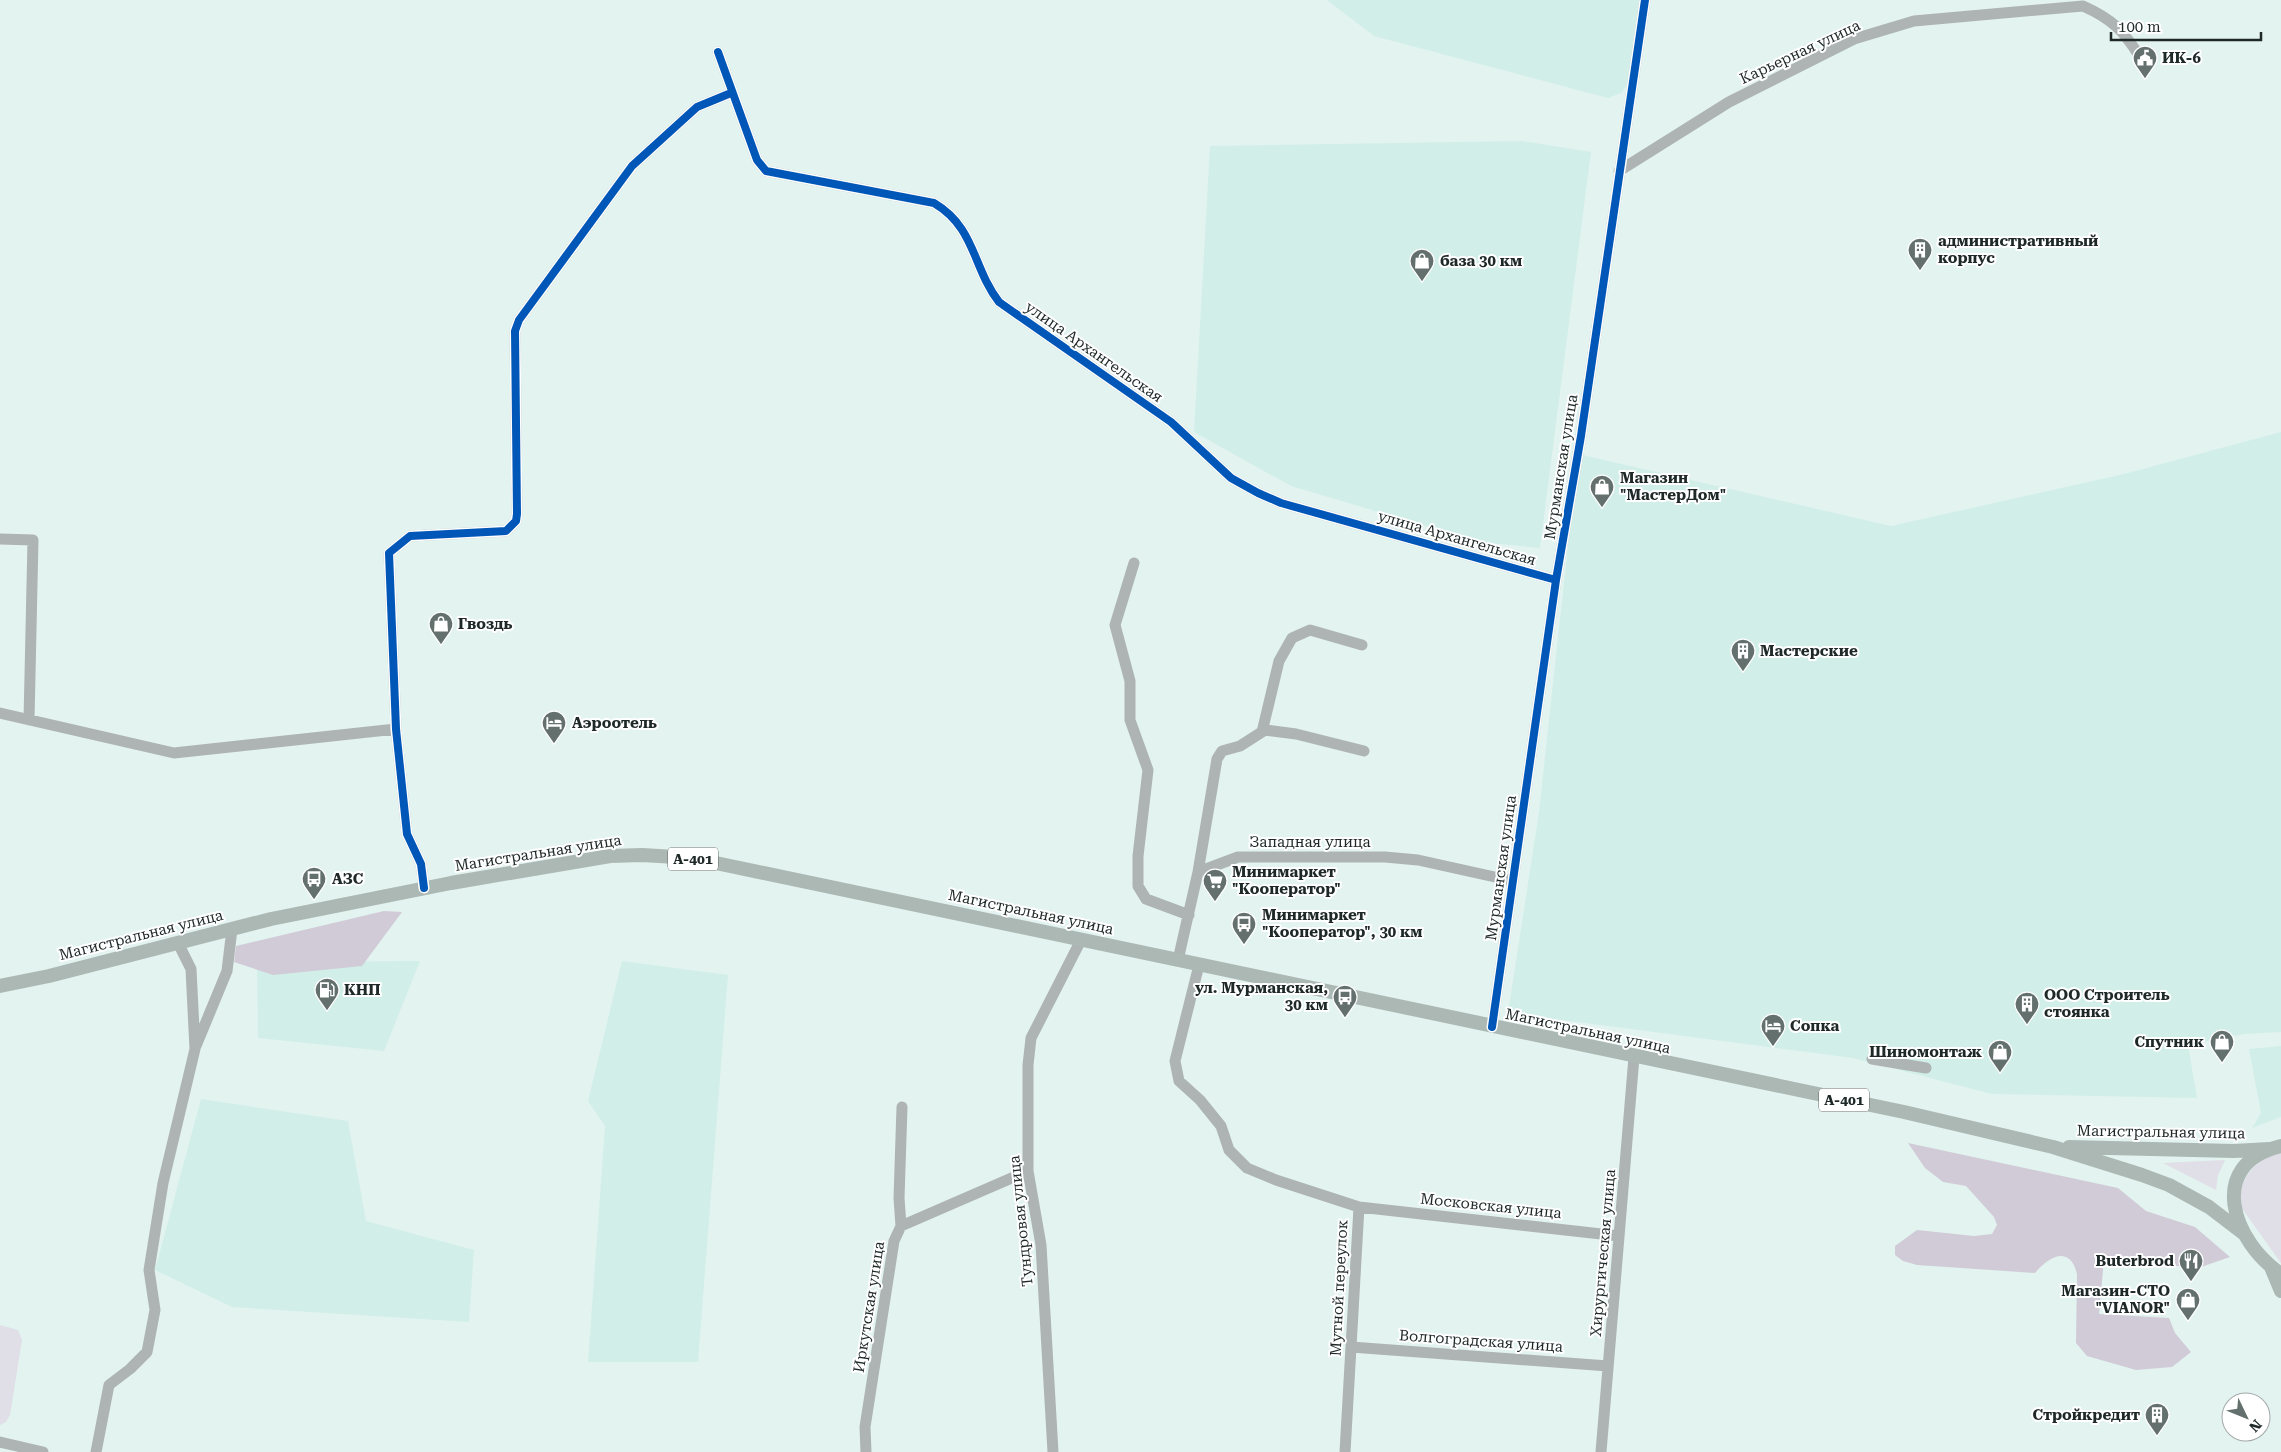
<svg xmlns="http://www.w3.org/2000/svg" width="2281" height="1452" font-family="'Roboto Serif',serif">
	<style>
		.built { fill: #d1eee9 }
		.green { fill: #e0dee6 }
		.forest { fill: #d0cbd7 }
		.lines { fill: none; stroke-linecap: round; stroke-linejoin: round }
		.minor { stroke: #adb4b3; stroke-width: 11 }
		.major { stroke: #acb8b4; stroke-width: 14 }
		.cycleway-casing { stroke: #fff; stroke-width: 11 }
		.cycleway { stroke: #0057b8; stroke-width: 8 }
		.labels { text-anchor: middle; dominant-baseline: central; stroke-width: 4; stroke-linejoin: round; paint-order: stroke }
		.shield { fill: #fff; stroke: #626968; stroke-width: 1 }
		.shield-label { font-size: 14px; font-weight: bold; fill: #1e2927 }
		.street-label { font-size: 15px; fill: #1e2927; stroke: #fff }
		.poi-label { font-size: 15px; font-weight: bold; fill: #1e2927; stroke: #fff; text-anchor: start }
	</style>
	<rect width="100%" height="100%" fill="#e3f3f0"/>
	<path class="built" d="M1327,0H1641L1627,85L1621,93L1608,98L1374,36Z
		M1522,141L1591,152L1540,548L1480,542L1291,486L1194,432L1210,146Z
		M2281,432V1032L2244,1034L2188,1045L2197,1098L1992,1094L1853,1058L1508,1013L1539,812L1578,454L1891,526L2124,474Z
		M420,961L384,1051L258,1038L257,962Z
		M622,961L728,975L698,1362H588L605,1126L588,1101Z
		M2281,1046V1117L2252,1128L2261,1113L2249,1049Z
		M201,1099L348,1121L366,1221L474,1250L469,1322L232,1307L155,1270Z"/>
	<path class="green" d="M2281,1152V1263L2241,1207C2237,1179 2255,1160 2281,1152Z
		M2225,1160L2218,1175L2216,1190L2163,1163Z
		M0,1325L18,1330L22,1340L10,1415L6,1422L0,1425Z"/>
	<path class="forest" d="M384,911L402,912L362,966L273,975L234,962L236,946Z
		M1908,1143L2118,1188L2146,1211L2195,1227L2230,1257L2198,1268L2104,1259L2099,1314L2169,1318L2175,1333L2191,1352L2172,1367L2136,1370L2087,1356L2076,1343L2077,1274C2070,1245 2049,1256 2035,1273L1917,1265L1903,1261L1895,1255V1246L1917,1230L1974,1236L1992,1234L1997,1225L1994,1217L1966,1186L1943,1182L1925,1168Z"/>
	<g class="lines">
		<path class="minor" d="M718,52L757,160L766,171L934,203C976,228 972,267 999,302L1171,422L1231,478L1258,493L1281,503L1556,580
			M1619,171L1729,102L1854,39L1914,21L2083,6C2112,19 2123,30 2140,57
			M0,539L33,540L29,720
			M1134,563L1115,625L1130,681V720L1148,770L1138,856V886L1146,899L1189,915
			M0,713L174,753L396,729
			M1262,732L1279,661L1292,638L1310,630L1362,645
			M1198,872L1217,759L1222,751L1240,746L1265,730L1296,734L1364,751
			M424,888L421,864L407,834L396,729L389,553L410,536L506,531L516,521L517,514L515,331L519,320L632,166L697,107L731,93
			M1178,960L1198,872L1238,857H1385L1418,860L1513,881
			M1199,965L1175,1061L1179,1081L1200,1100L1221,1126L1229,1150L1247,1168L1276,1180L1359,1207L1619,1236
			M1492,1027L1556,580L1581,436L1645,0
			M196,1046L227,971L232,929
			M1872,1059L1926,1068
			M901,1226L1028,1171
			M1351,1347L1608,1366
			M0,1442L43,1452
			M96,1452L109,1385L130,1369L147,1352L155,1310L149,1270L163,1183L195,1049L191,969L178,943
			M866,1452L865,1427L894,1241L901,1226L899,1198L902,1107
			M1053,1452L1041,1245L1028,1171V1065L1031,1038L1081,940
			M1345,1452L1359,1207
			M1601,1452L1634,1057"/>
		<path class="major" d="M0,986L49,976L271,919L451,883L610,856L642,855L692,858L1904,1112L2053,1147L2142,1175L2169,1185L2209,1207L2243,1233
			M2281,1146C2205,1164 2233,1242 2281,1274
			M2069,1147L2234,1151L2269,1149
			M2271,1267L2281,1291"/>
		<defs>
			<path id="cycleway" d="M718,52L757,160L766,171L934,203C976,228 972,267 999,302L1171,422L1231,478L1258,493L1281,503L1556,580
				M424,888L421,864L407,834L396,729L389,553L410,536L506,531L516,521L517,514L515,331L519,320L632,166L697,107L731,93
				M1492,1027L1556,580L1581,436L1645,0"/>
		</defs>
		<use href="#cycleway" class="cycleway-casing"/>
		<use href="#cycleway" class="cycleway"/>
	</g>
	<defs>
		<symbol id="civic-pin" viewBox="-11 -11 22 30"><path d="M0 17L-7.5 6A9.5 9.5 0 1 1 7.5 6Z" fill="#63706d" stroke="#fff"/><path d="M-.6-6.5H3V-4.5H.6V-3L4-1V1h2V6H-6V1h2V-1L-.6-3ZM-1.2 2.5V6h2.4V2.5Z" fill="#fff"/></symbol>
		<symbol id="building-pin" viewBox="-11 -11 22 30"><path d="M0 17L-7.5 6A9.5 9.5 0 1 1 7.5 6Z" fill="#63706d" stroke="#fff"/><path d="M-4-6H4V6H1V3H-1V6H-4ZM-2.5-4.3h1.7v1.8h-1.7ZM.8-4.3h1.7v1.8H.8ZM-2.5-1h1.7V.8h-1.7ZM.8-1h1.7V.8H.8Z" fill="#fff"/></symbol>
		<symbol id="shop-pin" viewBox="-11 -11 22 30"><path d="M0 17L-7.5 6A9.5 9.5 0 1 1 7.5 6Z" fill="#63706d" stroke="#fff"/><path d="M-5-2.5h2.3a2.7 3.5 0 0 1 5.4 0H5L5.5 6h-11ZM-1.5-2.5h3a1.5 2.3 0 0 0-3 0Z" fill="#fff"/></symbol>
		<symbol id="hotel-pin" viewBox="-11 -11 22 30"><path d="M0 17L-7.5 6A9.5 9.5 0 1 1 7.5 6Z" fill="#63706d" stroke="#fff"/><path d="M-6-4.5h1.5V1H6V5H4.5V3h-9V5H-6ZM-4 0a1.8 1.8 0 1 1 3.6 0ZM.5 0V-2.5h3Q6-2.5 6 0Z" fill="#fff"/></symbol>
		<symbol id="bus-pin" viewBox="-11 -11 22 30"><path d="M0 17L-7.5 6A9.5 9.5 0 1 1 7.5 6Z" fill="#63706d" stroke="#fff"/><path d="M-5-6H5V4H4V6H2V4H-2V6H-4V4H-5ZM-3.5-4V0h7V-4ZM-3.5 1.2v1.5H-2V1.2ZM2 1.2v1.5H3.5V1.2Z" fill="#fff"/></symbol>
		<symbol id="supermarket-pin" viewBox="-11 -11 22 30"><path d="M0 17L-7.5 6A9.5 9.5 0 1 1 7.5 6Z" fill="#63706d" stroke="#fff"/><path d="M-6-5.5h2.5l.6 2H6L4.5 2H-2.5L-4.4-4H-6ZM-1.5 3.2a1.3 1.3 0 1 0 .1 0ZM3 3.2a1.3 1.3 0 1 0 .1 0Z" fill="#fff"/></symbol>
		<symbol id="fuel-pin" viewBox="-11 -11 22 30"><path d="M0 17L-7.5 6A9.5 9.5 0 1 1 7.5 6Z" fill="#63706d" stroke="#fff"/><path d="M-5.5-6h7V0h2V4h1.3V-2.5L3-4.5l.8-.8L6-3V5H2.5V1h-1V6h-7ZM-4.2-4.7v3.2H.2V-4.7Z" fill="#fff"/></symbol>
		<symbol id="restaurant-pin" viewBox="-11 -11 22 30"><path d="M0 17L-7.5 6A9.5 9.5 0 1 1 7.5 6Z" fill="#63706d" stroke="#fff"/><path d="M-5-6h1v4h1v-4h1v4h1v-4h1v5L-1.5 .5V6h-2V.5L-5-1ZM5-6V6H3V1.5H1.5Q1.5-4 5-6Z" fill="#fff"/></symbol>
	</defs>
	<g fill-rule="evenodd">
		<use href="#civic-pin" x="2131" y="44" width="28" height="38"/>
		<use href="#building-pin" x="1906" y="236" width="28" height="38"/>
		<use href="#shop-pin" x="1408" y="247" width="28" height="38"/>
		<use href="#shop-pin" x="1588" y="473" width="28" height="38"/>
		<use href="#shop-pin" x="427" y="610" width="28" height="38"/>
		<use href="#building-pin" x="1729" y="637" width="28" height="38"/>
		<use href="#hotel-pin" x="540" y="709" width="28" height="38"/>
		<use href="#bus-pin" x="300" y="865" width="28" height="38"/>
		<use href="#supermarket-pin" x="1201" y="867" width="28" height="38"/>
		<use href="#bus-pin" x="1230" y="910" width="28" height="38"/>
		<use href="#fuel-pin" x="313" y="976" width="28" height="38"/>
		<use href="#bus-pin" x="1331" y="983" width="28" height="38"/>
		<use href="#building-pin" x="2013" y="990" width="28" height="38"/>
		<use href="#hotel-pin" x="1759" y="1012" width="28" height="38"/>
		<use href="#shop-pin" x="2208" y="1028" width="28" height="38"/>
		<use href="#shop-pin" x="1986" y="1038" width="28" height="38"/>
		<use href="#restaurant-pin" x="2177" y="1247" width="28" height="38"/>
		<use href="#shop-pin" x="2174" y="1286" width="28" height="38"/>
		<use href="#building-pin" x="2143" y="1401" width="28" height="38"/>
	</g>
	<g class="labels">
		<g class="shield">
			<rect x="668" y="847.5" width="50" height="23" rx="4"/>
			<rect x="1819" y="1088.5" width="50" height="23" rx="4"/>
		</g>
		<g class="shield-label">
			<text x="693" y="859">А-401</text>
			<text x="1844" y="1100">А-401</text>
		</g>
		<g class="street-label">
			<text transform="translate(1800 52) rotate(-25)">Карьерная улица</text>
			<text transform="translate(1094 352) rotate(35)">улица Архангельская</text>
			<text transform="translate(1561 467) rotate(-81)">Мурманская улица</text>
			<text transform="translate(1457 538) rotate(16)">улица Архангельская</text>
			<text x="1310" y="842">Западная улица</text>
			<text transform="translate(538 853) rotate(-9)">Магистральная улица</text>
			<text transform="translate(1501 868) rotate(-82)">Мурманская улица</text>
			<text transform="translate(1031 912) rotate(12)">Магистральная улица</text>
			<text transform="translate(141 935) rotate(-14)">Магистральная улица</text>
			<text transform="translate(1588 1031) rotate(12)">Магистральная улица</text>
			<text transform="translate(2161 1132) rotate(1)">Магистральная улица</text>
			<text transform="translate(1491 1206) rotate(6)">Московская улица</text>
			<text transform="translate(1021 1221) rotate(-96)">Тундровая улица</text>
			<text transform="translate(1603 1253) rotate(-85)">Хирургическая улица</text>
			<text transform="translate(1339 1288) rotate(-87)">Мутной переулок</text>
			<text transform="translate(869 1307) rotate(-81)">Иркутская улица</text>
			<text transform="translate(1481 1341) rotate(4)">Волгоградская улица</text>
		</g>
		<g class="poi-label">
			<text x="2162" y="58">ИК-6</text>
			<text x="1938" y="241">административный<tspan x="1938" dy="17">корпус</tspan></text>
			<text x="1440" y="261">база 30 км</text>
			<text x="1620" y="478">Магазин<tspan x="1620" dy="17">"МастерДом"</tspan></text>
			<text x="458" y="624">Гвоздь</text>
			<text x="1760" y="651">Мастерские</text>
			<text x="572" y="723">Аэроотель</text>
			<text x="1232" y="872">Минимаркет<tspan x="1232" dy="17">"Кооператор"</tspan></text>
			<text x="332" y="879">АЗС</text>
			<text x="1262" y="915">Минимаркет<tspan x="1262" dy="17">"Кооператор", 30 км</tspan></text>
			<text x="1328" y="988" text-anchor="end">ул. Мурманская,<tspan x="1328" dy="17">30 км</tspan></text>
			<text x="344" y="990">КНП</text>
			<text x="2044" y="995">ООО Строитель<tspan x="2044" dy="17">стоянка</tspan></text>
			<text x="1790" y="1026">Сопка</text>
			<text x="2204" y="1042" text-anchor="end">Спутник</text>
			<text x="1982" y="1052" text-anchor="end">Шиномонтаж</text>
			<text x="2174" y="1261" text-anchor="end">Buterbrod</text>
			<text x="2170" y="1291" text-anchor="end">Магазин-СТО<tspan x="2170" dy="17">"VIANOR"</tspan></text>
			<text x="2140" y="1415" text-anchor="end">Стройкредит</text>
		</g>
	</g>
	<g transform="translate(2246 1417) rotate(133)"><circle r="24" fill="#ffffff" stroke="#a5a9a9"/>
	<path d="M0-4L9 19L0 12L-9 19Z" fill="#63706d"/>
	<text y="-8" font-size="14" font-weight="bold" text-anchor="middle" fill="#1e2927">N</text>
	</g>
	<path d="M2111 32v8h150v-8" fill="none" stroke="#1e2927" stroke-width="2.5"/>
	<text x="2118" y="32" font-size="15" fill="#1e2927" stroke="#ffffff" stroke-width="4" paint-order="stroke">100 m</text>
</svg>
